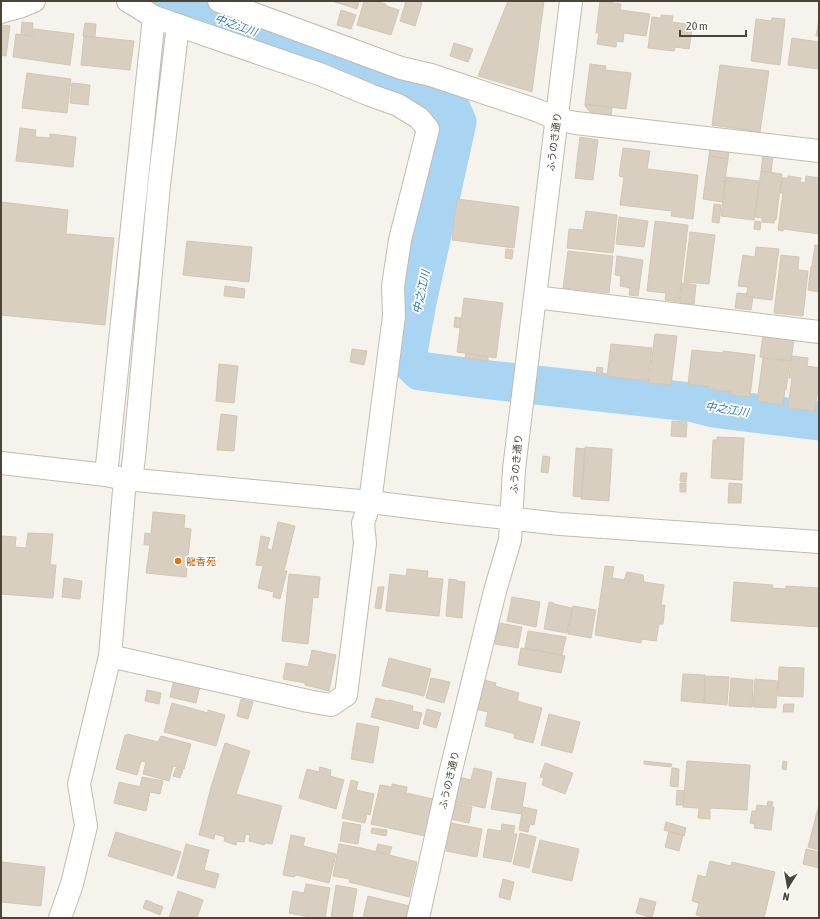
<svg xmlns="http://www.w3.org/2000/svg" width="820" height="919" font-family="'Asap Condensed','Noto Sans JP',sans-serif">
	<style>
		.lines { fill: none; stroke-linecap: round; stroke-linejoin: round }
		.river { stroke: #a9d4f2; stroke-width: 39 }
		.building { fill: #d8cfc1; stroke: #d3c7b4 }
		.minor-casing { stroke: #c2bbae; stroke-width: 24 }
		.minor { stroke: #fff; stroke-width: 22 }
		.food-dot { fill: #e8710a; stroke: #fff; stroke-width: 1.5 }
		.labels { text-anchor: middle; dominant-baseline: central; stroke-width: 3.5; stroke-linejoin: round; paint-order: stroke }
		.street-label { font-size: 10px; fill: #4b4439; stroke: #fff }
		.food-label { font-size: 10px; fill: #c56008; stroke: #fff; text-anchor: start }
		.water-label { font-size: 11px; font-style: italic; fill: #2e7ab2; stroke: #fff }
	</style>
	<rect width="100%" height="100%" fill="#f6f3ec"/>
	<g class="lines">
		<path class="river" d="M172,1L275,40L375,76L396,86L449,104L457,122L417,302L407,358L420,371L490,380L690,402L713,408L819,421"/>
	</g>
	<path class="building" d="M332,1H359L357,9Z
		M364,1H375L386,4V6L399,10L391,35L357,25Z
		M406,1H415L422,3L415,26L400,21Z
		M508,1H544L532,92L478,76Z
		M600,1L621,4L620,10L650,14L646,36L624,33L623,42L617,41L616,47L597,44L599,33H596Z
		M341,10L356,15L351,29L337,25Z
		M661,15L673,16L672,22L693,25L689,49L675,47L674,51L648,48L652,17L661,18Z
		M772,18L785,19L780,65L751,61L756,19L771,21Z
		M819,19V36H816Z
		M22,22L33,23L32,36L21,34Z
		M85,23L96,24L95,37L83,36Z
		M1,25L10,26L6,56L1,55Z
		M34,29L74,34L70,65L13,57L16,34L33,37Z
		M84,36L134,41L130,70L81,65Z
		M792,38L819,42V69L788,65Z
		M454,43L473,49L468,62L450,56Z
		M590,64L606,66L605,70L631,73L626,109L585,104Z
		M720,65L769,71L760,132L712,125Z
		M27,73L71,79L67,113L22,108Z
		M72,83L90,85L88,105L70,103Z
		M585,104L612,108L611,116L591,113L585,106Z
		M20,128L36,130L35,137L50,138V134L76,137L73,167L16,161Z
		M580,137L598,140L593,180L575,178Z
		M623,148L650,151L647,169L698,175L693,219L671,216L672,211L620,205L624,177L619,176Z
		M710,148L729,151L728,159L709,156Z
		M763,155L773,156L771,172L761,171Z
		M709,156L728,159L722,202L703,199Z
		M761,171L782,174L776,220H774V223L762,222V218L755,217Z
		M788,176L801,178L800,182L805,183L806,176L819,178V234L784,229L783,231L778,230L783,193H780L782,178H788Z
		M726,177L759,181L754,220L721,216Z
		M457,199L519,207L514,248L452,240Z
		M1,202L68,210L66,234L114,238L105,325L1,315Z
		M714,204L721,205L719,223L712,222Z
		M586,211L617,215L613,253L567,248L569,229L583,230Z
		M619,217L648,221L644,247L616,244Z
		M655,221L688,225L679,302L665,300L666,293L647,291Z
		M755,221L761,222L760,230L754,229Z
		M690,232L715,235L709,284L684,282Z
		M187,241L252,247L249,282L183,275Z
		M815,245H819V266L812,265Z
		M756,247L779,249L772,300L746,297L748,287L738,286L743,255L755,257Z
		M506,249L513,250L512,259L505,258Z
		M568,251L613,256L609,293L563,288Z
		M781,255L799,257L798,270L808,271L803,316L774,313Z
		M617,256L643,260L638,296L629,295L630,288L620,286L621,276L615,275Z
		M811,266L819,267V292L808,290Z
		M682,283L696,285L694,304L680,303Z
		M225,286L245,289L244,298L224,296Z
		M737,293L747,294L746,297H753L751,310L735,308Z
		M464,298L503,303L496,358L457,352Z
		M455,317L461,318L460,328L454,327Z
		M655,334L677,336L671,385L649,383Z
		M763,335L794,339L791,361L760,357Z
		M611,344L652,348L648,381L607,376Z
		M352,349L367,351L364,365L350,362Z
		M692,350L723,353V351L755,355L750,397L731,395V392L713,390V387L688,384Z
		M466,353L488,357V361L465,358Z
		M792,356L808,358L807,366L819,368V379L815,411L788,408L792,378H789Z
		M763,358L790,361L786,390L785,389L783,405L757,401Z
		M219,364L238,366L234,403L216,401Z
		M597,367L603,368L602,375L596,374Z
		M221,414L237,416L234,451L217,450Z
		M672,421L687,422L686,437L671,436Z
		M717,437L744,438L742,480L711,478L713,440H717Z
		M585,447L612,449L609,501L581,499Z
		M576,448L585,449L582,497L573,496Z
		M543,456L550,457L548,473L541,472Z
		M681,473H687L686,482L680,481Z
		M680,483H686V492H680Z
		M729,483L742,484L741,503H728Z
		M153,512L185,515L184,528L191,529L186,577L146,573L150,545H144L145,533L151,534Z
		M278,522L295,526L284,571H287L280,599L273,597L274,592L258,588L263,566L256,565L261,536L270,538L267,549L272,550Z
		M28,533L53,534L50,565H56L53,598L1,594V536L16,537L15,547L26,548Z
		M605,566L614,567L612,578L624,580L627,572L643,575L644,582L664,585L661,605H665L663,624H659L656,641L642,639L641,643L595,635Z
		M407,569L428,571L427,578L443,579L439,616L386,611L390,574L406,576Z
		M289,574L320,577L318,598L313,597L308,644L282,641Z
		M64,578L82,581L80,599L62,597Z
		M449,579L457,580V581L465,582L462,618L446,616Z
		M734,582L773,585L772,588L786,589V586L819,588V627L731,621Z
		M378,587H384L381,609L375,608Z
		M512,597L540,602L536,627L507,621Z
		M549,602L554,603V604L572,608L567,633L544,629Z
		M573,606L596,610L591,638L568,634Z
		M499,623L522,627L518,648L495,644Z
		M528,631L566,637L562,655L525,648Z
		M521,648L565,656L561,673L518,665Z
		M312,650L336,655L329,691L305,685V683L283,679L286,663L308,667Z
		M389,658L431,669L424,696L382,686Z
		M779,667L804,668L803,697L778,696Z
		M683,674L705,675L704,703L681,701Z
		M706,676L729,677L727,705L704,703Z
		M431,678L450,682L444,703L426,698Z
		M731,678L753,680L752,707L729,706Z
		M755,679L778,681L776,708L753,707Z
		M174,680L200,686L196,703L170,697Z
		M484,680L496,683L495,686L519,693L517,701L542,708L533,743L514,738L515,734L485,726L488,712L476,709Z
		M147,690L161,693L159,704L145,701Z
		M376,698L388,701L389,700L413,706L412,711L422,713L418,729L371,717Z
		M241,699L253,702L248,719L237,716Z
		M172,703L208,713V710L225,715L216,746L164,732Z
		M784,704H794L793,712H783Z
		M427,709L441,713L436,728L423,724Z
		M549,714L580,722L572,753L541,745Z
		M357,723L379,727L373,763L351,759Z
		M127,734L158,742L161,736L191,744L184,769L173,766L169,781L143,774L146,762L141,761L137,775L116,769L125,735L127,736Z
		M225,743L250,751L236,794L282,806L272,844L265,843L264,845L249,841L250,835L246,834L244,842L237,841L236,845L224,841L225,837L215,834L214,839L199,835L211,787Z
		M644,761L672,764L671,767L644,764Z
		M687,761L750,765L747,810L710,808V819L698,818L699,808L683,807Z
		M783,761L787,762L786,770L782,769Z
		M545,763L573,773L565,794L542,785L544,778L540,777Z
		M320,767L331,770L330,776L344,780L336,809L299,798L307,769L319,772Z
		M176,768L183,770L180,778L173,776Z
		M474,768L492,772L485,808L454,802L459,777L471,780Z
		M672,768L679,769L678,787L670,786Z
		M142,777L163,781L160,794L150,792L146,811L114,803L119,782L140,787Z
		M497,778L526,783L521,814L491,809Z
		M351,780L358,782L356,790L374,794L370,815L367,814L365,823L342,818Z
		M392,784L407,787L406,793L433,799L425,836L371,824L380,785L392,787Z
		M677,790L684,791L683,805H676Z
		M768,801L773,802L772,806H767Z
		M453,803L472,807L469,823L450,819Z
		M819,804V850L808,847Z
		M757,805L774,807L771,830L754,828L755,824L750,823L752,811H756Z
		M523,807L537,810L534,825L530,824L528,832L519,830Z
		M343,822L361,825L358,844L340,841Z
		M666,822L686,828L684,836L664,830Z
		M451,823L482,829L477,857L446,851Z
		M502,824L515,826L513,834H517L511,862L483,857L488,829L501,831Z
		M372,828L387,830L386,836L371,833Z
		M669,831L683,835L679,851L665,847Z
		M116,832L181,852L173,876L108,856Z
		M520,833L536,837L529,868L513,864Z
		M291,835L305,838L303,846L336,854L329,883L296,875L294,877L283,875Z
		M540,840L579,849L572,881L532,872Z
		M186,844L209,850L204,870L219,874L215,888L177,878Z
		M339,844L361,848L417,862L409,897L349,882L350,879L333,876Z
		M378,844L392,847L389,855L376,851Z
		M806,849L819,852V868L803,864Z
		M710,861L731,866L732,862L775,872L764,918H707L696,915L699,903L692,901L698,875L706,877Z
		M1,862L45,867L41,906L1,902Z
		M503,879L514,882L510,900L499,897Z
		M306,884L330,888L325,918H314L289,913L293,891L304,893Z
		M336,885L357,889L352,918H331Z
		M178,891L203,900L197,918H169Z
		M368,896L414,907L411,918H363Z
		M640,898L656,902L652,918L636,913Z
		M146,900L163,907L160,915L143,908Z"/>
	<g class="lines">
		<defs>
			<path id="minor" d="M219,1L401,68L431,75L539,111L556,119L576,123L819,151
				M1,12L19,7L34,1
				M535,297L819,332
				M1,463L106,475L125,479L370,502L460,513L560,524L819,542
				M106,475L154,17
				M131,479L134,458L159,185L178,25
				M110,656L308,701L331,705L346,695L365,543L363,523L370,502L394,316L393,286L400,240L428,129L419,118L398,105L370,95L322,75L154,17L135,5L128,1
				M60,918L72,884L86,826L79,784L110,656L125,479
				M418,918L449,778L495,591L510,540L514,469L571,1"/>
		</defs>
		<use href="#minor" class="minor-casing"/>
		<use href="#minor" class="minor"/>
	</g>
	<circle class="food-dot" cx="178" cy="561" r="4"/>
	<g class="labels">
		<g class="street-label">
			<text transform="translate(554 142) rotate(-83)">ふうのき通り</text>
			<text transform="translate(516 464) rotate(-85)">ふうのき通り</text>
			<text transform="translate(449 780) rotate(-77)">ふうのき通り</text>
		</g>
		<g class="food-label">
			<text x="186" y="561">龍香苑</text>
		</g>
		<g class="water-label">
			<text transform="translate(236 25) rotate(20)">中之江川</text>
			<text transform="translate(421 292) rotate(-78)">中之江川</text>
			<text transform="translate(727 409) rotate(9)">中之江川</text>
		</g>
	</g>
	<rect width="820" height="919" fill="none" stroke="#4b4439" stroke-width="4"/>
	<g transform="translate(788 887) rotate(191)" stroke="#ffffff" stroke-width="3" paint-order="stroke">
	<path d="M0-3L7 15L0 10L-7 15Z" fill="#4b4439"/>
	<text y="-6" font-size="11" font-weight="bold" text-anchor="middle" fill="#4b4439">N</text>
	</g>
	<path d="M680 30v6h66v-6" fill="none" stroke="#4b4439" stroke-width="2"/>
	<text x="686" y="30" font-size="12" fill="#4b4439" stroke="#ffffff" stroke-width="3" paint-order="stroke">20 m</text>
</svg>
